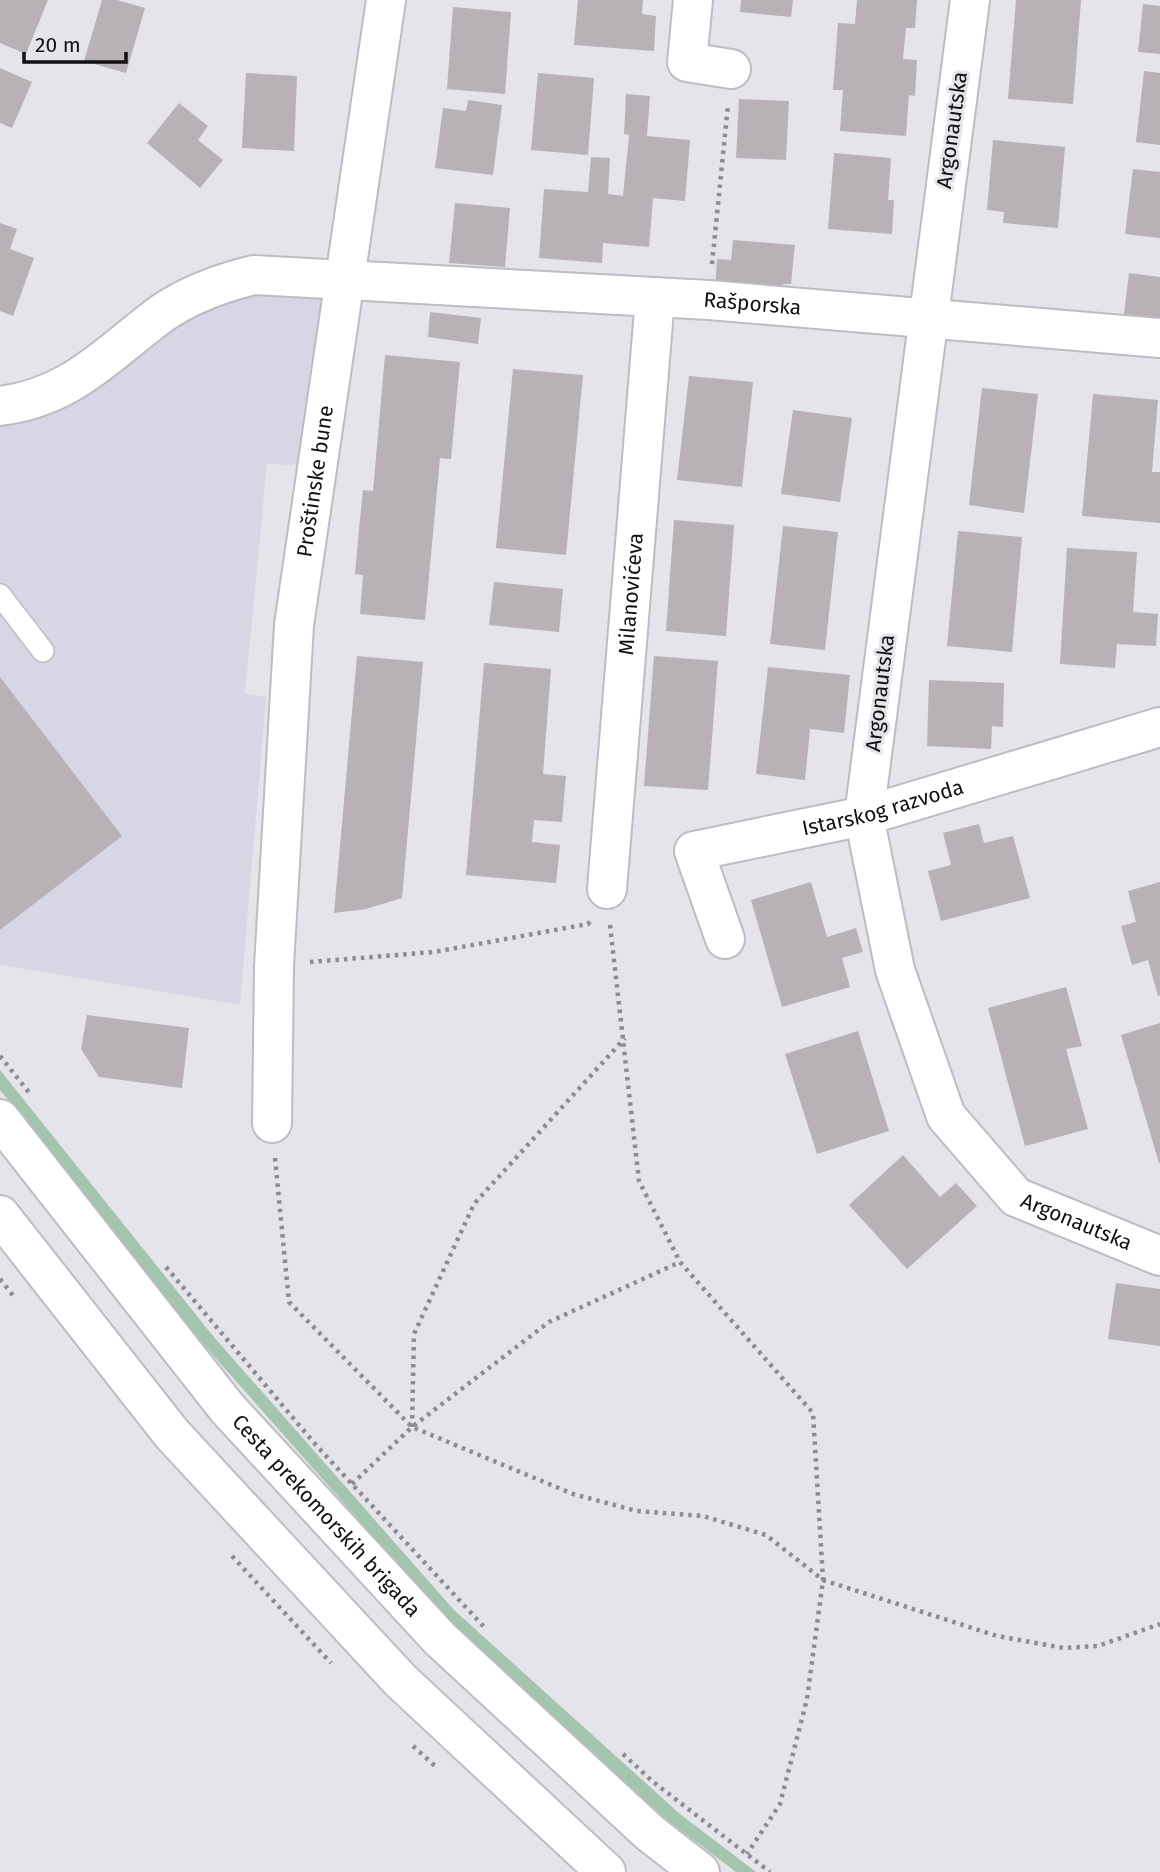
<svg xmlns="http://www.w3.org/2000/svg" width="1160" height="1872" font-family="'Fira Sans',sans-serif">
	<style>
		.built { fill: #d7d6e4 }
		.green { fill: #a4c5ad }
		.building { fill: #b8b2b6 }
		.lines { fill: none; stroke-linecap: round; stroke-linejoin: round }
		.service-casing { stroke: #bcbcc2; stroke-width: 24 }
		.minor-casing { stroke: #bcbcc2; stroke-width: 42 }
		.secondary-casing { stroke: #bcbcc2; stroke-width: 42 }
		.path { stroke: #8c8c91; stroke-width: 4.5; stroke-dasharray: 3.5 5; stroke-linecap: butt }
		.service { stroke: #fff; stroke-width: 21 }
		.minor { stroke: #fff; stroke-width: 38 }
		.secondary { stroke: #fff; stroke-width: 38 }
		.labels { text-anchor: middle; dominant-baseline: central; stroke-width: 6; stroke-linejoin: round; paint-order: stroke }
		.street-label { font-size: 21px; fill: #111113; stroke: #e4e4ea }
	</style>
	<rect width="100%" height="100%" fill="#e4e4ea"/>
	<path class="built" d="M325,284L301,465L267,464L245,694L266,697L240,1005L0,965V409L213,289Z"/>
	<path class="green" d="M0,1070L213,1336L454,1610L680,1814L756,1872H736L667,1820L448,1621L204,1345L0,1090Z"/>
	<path class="building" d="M0,0H48L26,54L0,43Z
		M102,0H117L145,8L126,73L84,61Z
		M578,0H643L642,14L656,16L654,51L574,45Z
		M741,0H793L791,17L740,12Z
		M857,0H917L915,28H906L903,59L917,60L915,96L909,95L906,136L840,131L843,90H833L838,23L855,24Z
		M1016,0H1081L1073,104L1008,99Z
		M1143,4L1160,6V54L1138,52Z
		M453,7L511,12L505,94L447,89Z
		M0,68L32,82L12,128L0,123Z
		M1144,71L1160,73V145L1136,142Z
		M246,73L297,76L294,151L242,148Z
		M538,73L594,78L588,155L531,150Z
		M626,94L650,96L647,136L690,140L685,201L653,198L649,247L603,243L602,263L539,258L544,189L588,192L591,157L610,158L608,194L623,196L629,135L624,134Z
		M739,99L789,101L786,160L736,158Z
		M468,100L502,105L493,175L435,168L443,108L466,111Z
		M179,103L208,126L198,140L223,160L200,188L147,143Z
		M993,140L1065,147L1058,228L1003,223L1004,212L987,210Z
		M834,153L891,158L888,200H894L892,234L828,229Z
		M1133,169L1160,172V238L1125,234Z
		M455,203L510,208L505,267L449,263Z
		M0,223L17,229L10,249L34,258L13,316L0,311Z
		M733,240L795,245L791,284H783L782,299L715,290L717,259L731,260Z
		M1129,273L1160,277V318L1124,314Z
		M430,312L481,318L478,344L428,337Z
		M385,355L460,362L451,459L440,458L425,620L360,614L363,575L355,574L359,529L363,490L373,491Z
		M513,369L583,375L566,555L496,548Z
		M689,376L753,382L742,487L677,480Z
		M982,388L1038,394L1024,513L969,505Z
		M1093,394L1158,400L1152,472H1160V523L1082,516Z
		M793,410L852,418L840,502L781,494Z
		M674,520L734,525L726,636L666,631Z
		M783,526L838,532L825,650L770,644Z
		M958,531L1022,537L1012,652L947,646Z
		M1067,548L1137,552L1133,612L1158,614L1156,646L1117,644L1115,668L1060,664Z
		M494,582L563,589L559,632L489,625Z
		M357,656L423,662L402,898L366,909L334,913Z
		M654,656L718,661L708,790L644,786Z
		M484,663L551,669L543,774L566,776L562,822L534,820L532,842L560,845L556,883L466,875Z
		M768,667L850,675L844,733L810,729L805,780L756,774Z
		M0,677L122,836L0,930Z
		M929,680L1004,683L1003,727L992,726L991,749L927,746Z
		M979,824L984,843L1013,836L1030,898L941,921L928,871L951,865L943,833Z
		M811,882L827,937L856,928L863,952L842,958L850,987L782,1007L751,900Z
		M1160,882V995L1158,996L1148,960L1132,965L1121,926L1136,922L1128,891Z
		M1066,987L1082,1046L1066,1049L1088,1129L1025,1146L988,1008Z
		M87,1015L189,1028L182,1088L99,1077L81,1049Z
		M1160,1023V1163H1159L1121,1035Z
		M858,1031L889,1131L817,1154L785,1054Z
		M903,1155L940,1197L956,1183L977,1206L907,1269L849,1205Z
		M1116,1283L1160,1289V1346L1108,1339Z"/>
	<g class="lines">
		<defs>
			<path id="service" d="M0,595L43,651"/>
			<g id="minor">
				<path d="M693,0L687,62L731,69"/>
				<path id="s1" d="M970,0L864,816L895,970L946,1116L1016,1197L1160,1256"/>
				<path id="s2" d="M0,406C72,397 107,354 161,314C190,294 221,283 254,275L709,300L1160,338"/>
				<path id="s3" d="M607,889L655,298"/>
				<path id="s4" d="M725,939L694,851L864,816L1160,727"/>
				<path id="s5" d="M272,1123L274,966L294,625L386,0"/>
			</g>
			<g id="secondary">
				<path id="s6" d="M0,1119L227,1408L440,1639L650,1833L700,1872"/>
				<path d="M0,1215L172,1434L401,1681L606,1872"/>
			</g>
		</defs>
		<use href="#service" class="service-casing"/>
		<use href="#minor" class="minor-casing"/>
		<use href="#secondary" class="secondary-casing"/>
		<path class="path" d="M712,264L728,105
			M610,925L639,1181L680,1262
			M310,962L434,952L588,924L590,921
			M0,1056L31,1095
			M275,1158L289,1302L412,1427L573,1494L637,1511L703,1516L766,1535L823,1580L997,1636L1064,1648L1098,1646L1160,1624
			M166,1267L315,1444L485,1628
			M0,1279L15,1298
			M412,1427L414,1334L474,1204L625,1038
			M352,1484L412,1427L549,1322L680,1262L813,1413L823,1580L807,1699L780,1804L747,1854
			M232,1556L331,1663
			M413,1746L435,1766
			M623,1754L652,1781L770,1872"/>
		<use href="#service" class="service"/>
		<use href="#minor" class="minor"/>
		<use href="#secondary" class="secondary"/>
	</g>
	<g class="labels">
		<g class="street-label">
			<text transform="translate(952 130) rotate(-82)">Argonautska</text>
			<text stroke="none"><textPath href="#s2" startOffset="789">Rašporska</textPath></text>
			<text stroke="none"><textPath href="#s5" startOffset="644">Proštinske bune</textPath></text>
			<text stroke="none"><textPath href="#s3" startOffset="296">Milanovićeva</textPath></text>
			<text transform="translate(880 693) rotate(-83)">Argonautska</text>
			<text stroke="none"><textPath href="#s4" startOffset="287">Istarskog razvoda</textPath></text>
			<text stroke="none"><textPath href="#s1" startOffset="1307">Argonautska</textPath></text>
			<text stroke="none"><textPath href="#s6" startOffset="514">Cesta prekomorskih brigada</textPath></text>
		</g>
	</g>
	<path d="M24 52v10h102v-10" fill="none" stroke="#111113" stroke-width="3.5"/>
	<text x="35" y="52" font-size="21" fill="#111113" stroke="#e4e4ea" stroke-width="5" paint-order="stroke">20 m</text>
</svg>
